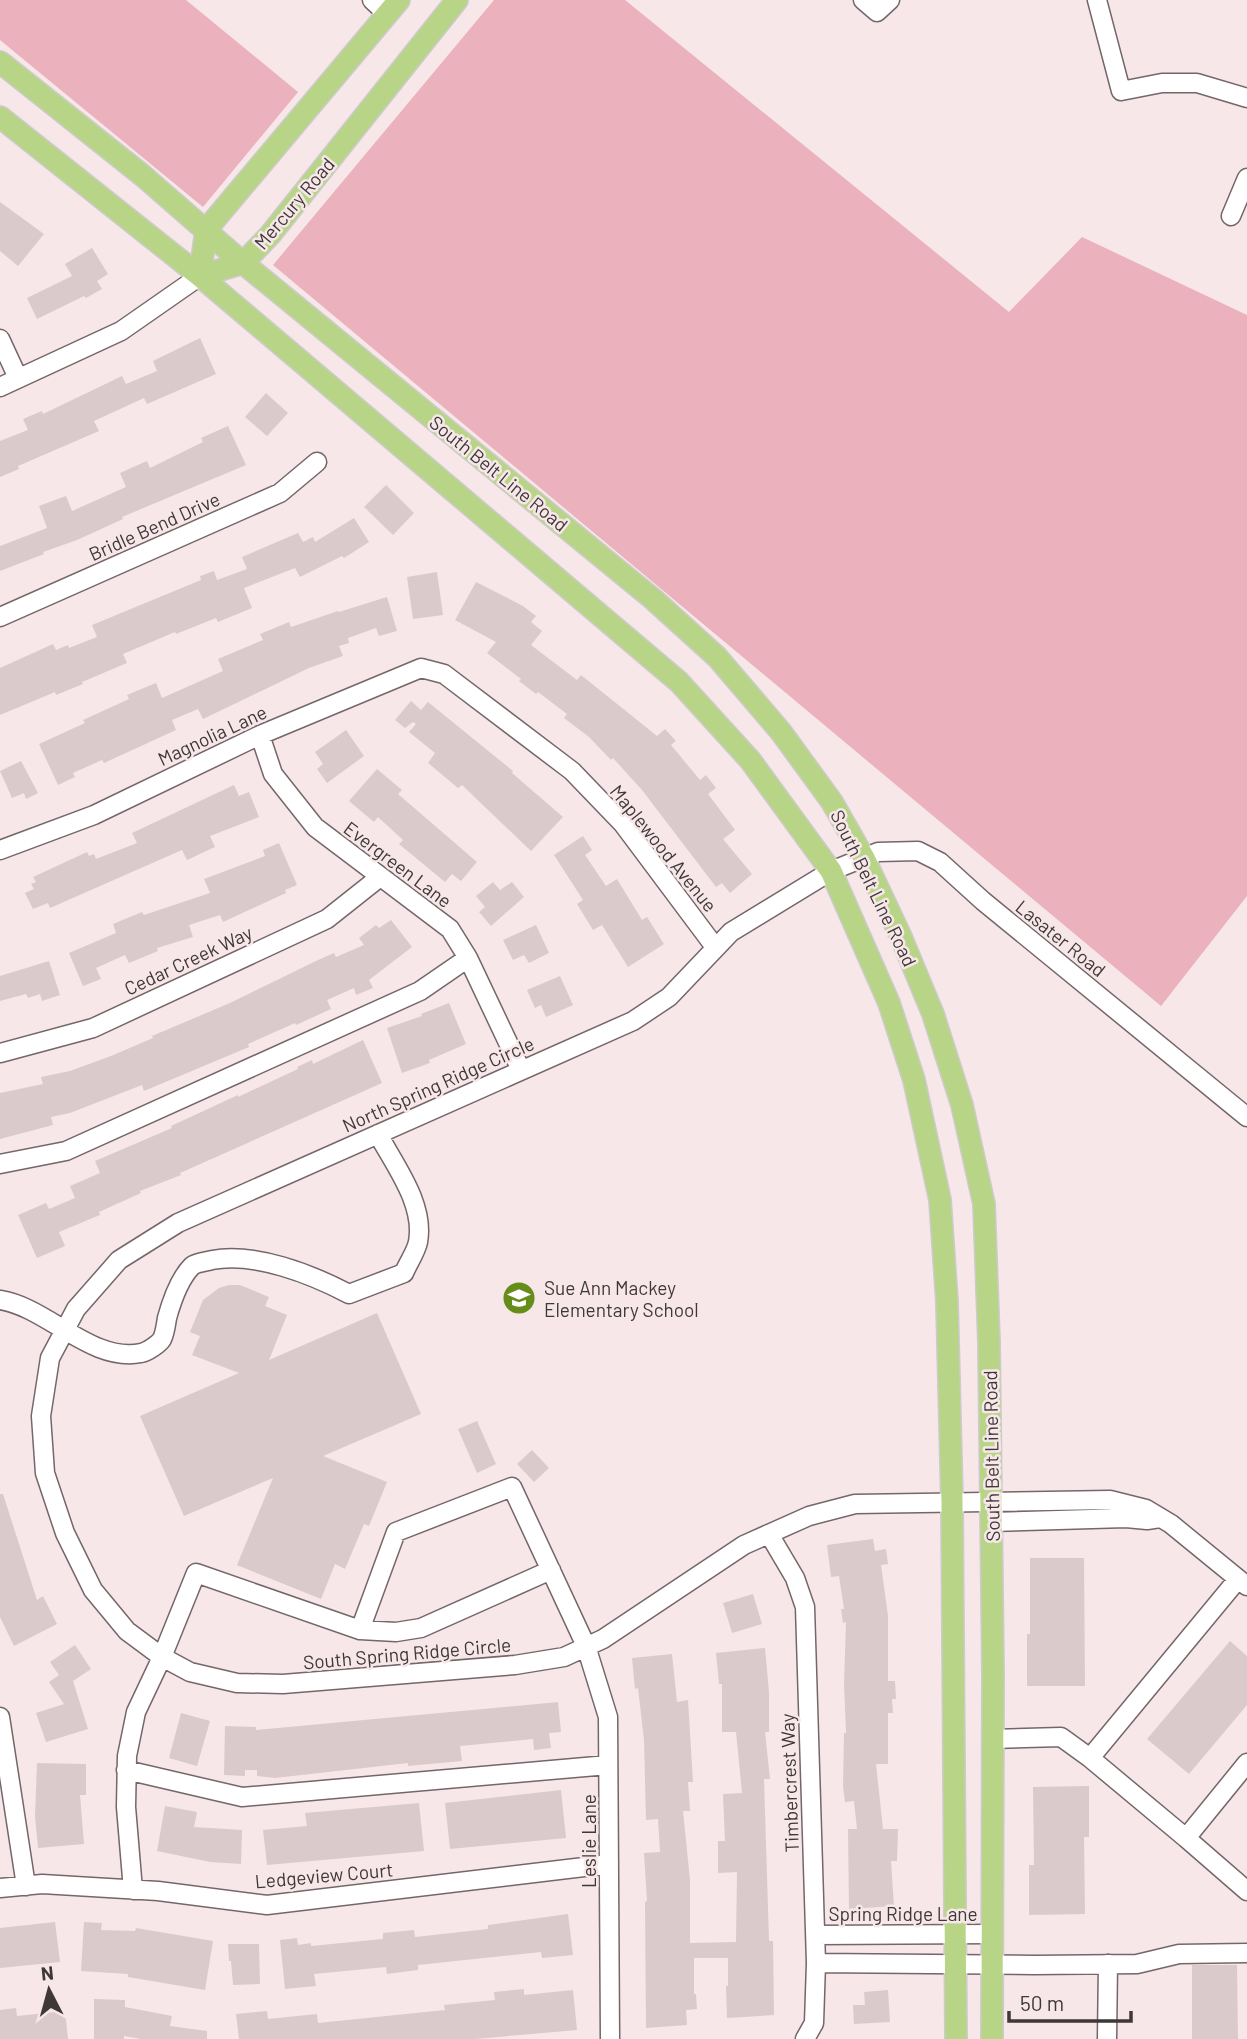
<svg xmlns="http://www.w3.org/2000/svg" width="1247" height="2039" font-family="Barlow,sans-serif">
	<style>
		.green { fill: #ebb1bc }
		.building { fill: #dacacc }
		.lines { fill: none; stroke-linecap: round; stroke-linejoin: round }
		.minor-casing { stroke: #746669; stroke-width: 21 }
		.major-casing { stroke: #cdcbcc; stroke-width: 24 }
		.minor { stroke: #fff; stroke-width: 18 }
		.major { stroke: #b8d487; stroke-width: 21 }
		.labels { text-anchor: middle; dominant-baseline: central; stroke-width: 5; stroke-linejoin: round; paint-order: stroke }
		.street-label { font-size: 19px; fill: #3e3839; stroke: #f7e7e9 }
		.poi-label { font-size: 19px; fill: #3e3839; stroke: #f7e7e9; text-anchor: start }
	</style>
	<rect width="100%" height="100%" fill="#f7e7e9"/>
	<path class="green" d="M0,0H186L298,92L203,207L0,40Z
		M494,0H625L1009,312L1082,237L1247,315V896L1161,1006L273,265Z"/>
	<path class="building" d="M0,202L44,234L18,266L0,251Z
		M92,248L108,274L97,281L102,289L86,298L84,296L37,319L27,298L72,276L65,264Z
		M200,338L216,374L147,404L144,398L94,421L99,431L18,466L19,469L0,477V441L28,430L23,419L42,411L43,414L122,376L126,384L157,371L153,361Z
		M266,393L288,413L267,436L245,417Z
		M228,426L246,465L122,517L123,519L77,540L43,552L44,554L0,571V546L47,528L39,506L66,496L72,511L126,487L120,473L147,461L150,468L203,442L201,438Z
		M386,485L414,513L393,535L364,507Z
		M354,518L369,542L344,558L342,556L300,577L295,568L244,588L252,608L218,622L216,618L176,634L175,632L123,654L127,663L82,682L83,684L56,695L55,692L0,715V668L53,644L56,650L68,645L69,648L97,637L92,625L201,580L200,576L214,571L217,580L247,569L242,557L298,533L303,542L313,537L315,542Z
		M437,572L443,615L413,619L407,577Z
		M476,582L523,606L536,616L531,622L542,631L531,645L577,680L581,675L657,736L665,729L676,741L671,745L700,780L706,775L716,788L708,794L735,830L723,839L752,874L730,893L722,883L716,887L642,790L613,758L611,760L589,737L564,718L567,714L538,692L536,694L519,681L521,679L487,653L496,642L455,620Z
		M387,597L397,631L379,636L376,628L348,638L349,643L339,646L343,656L309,668L203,719L198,709L172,720L176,730L104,763L102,760L73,773L75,777L58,785L39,744L85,723L83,720L129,699L127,695L156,683L162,698L223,671L218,659L263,640L260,634L289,622L291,627L338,611L339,612Z
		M411,701L421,710L428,702L513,771L512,773L563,817L531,851L462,785L458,788L428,763L435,753L409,732L416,724L413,722L405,728L395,720Z
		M346,730L364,756L327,783L317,769L323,764L315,752Z
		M21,761L38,793L26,799L24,793L12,798L0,771Z
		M377,769L402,790L398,794L477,862L461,881L452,874L445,882L399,844L403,840L378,817L374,822L349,801Z
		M234,785L239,796L249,792L259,817L210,836L215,847L187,860L182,850L50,908L48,903L33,909L25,893L34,889L31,884L36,882L33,877L87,852L89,856L94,854L96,859L137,843L132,833Z
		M583,836L592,850L585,855L606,886L617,879L642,920L647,917L664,944L628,967L602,925L593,930L577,904L583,900L554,855Z
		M279,843L297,885L285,890L286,893L223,922L220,915L189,925L193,937L157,948L158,951L129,963L125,955L96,968L101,979L83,986L69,953L116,933L113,924L142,912L144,915L210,893L204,879L265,856L263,850Z
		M493,882L500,890L512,882L524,897L491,926L479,912L485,907L476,896Z
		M391,920L412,947L369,980L373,988L356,995L354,988L327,1000L331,1009L296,1025L295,1023L248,1044L249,1047L144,1091L142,1085L70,1113L51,1117L53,1125L0,1139V1093L43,1084L41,1077L70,1071L111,1056L153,1038L152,1036L230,1003L318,960L334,953L336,957L364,945L359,938L376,925L379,928Z
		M536,925L549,953L529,963L524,955L513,960L503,940Z
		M49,961L60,995L42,1001L40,994L28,998L26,994L0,1001V976Z
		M560,976L573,1005L546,1017L541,1005L535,1008L527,990Z
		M449,1003L466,1044L429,1060L430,1063L402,1073L387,1028L422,1016L421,1014Z
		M363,1040L382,1083L180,1173L181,1175L140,1191L141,1193L99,1212L100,1215L59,1232L65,1246L37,1258L18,1215L46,1203L49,1209L75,1198L70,1186L100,1173L95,1161L172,1128L171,1126L238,1095V1097L298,1069L297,1067L312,1060L313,1064Z
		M229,1285H240L269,1297L265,1306L287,1315L269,1360L377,1313L421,1414L323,1456L387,1482L369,1526L364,1524L345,1569L335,1564L321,1599L237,1565L273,1478L184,1516L140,1416L239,1373L192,1355L200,1336L190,1332L203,1300L219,1288Z
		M477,1421L496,1464L477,1473L458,1429Z
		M532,1450L549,1468L534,1482L517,1464Z
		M0,1494H3L37,1600L43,1596L57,1624L14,1646L0,1617Z
		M873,1539L875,1551L886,1549L888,1564L881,1565L888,1616V1681H895L896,1699H892L893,1713H888V1764H876L883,1829H898L897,1861H891L894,1906L849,1909L848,1829H857L854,1801L845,1802L843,1787L844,1733H846L844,1684L846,1622L843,1623L841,1609H844L839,1576L831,1577L827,1545Z
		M1030,1558H1084L1085,1686H1027V1634H1030Z
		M753,1594L762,1624L732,1633L723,1603Z
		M1230,1641L1247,1656V1705L1189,1774L1147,1739Z
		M75,1645L91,1669L73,1681L88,1729L46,1742L36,1713L64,1704L49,1682L59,1675L50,1662Z
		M765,1648L769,1692V1732H765L770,1779H764L769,1941H773L774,2015L727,2018L726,1986H728V1958H694V1994H696L697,2009L686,2010L687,2025L646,2028L645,1902L647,1901L644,1853L660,1852L658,1819L646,1820L644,1740L638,1688L635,1689L632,1658L672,1654L677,1702L688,1700L693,1782H688L690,1811H683L690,1880V1943L736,1942L737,1872L718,1873V1841H725L723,1794L742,1793L736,1732H722V1684H719L716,1653Z
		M558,1702L561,1732L549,1733L551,1748L534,1750L533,1739L460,1746L462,1761L408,1766V1763L275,1778L257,1776V1770H245V1776L224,1775L225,1726L256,1727V1730Z
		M181,1713L210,1721L197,1766L169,1758Z
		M37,1763L86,1764V1795H80L84,1844L38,1848L35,1816Z
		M1089,1786V1837H1084L1085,1914L1029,1915V1865H1034L1033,1787Z
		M561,1790L566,1838L450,1849L445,1803Z
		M419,1803L424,1851L267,1865L263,1830L307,1826L305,1813Z
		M165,1806L197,1812L194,1827L242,1830L241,1864L210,1862L157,1851Z
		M568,1914L573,1955L542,1958L541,1952L418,1965V1970L387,1974L386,1967L314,1974L316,1986L285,1989L280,1940L297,1938L298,1945L311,1943V1946L383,1939V1933L414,1930L415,1937L488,1929V1925Z
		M55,1922L60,1962L0,1968V1928Z
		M84,1922L102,1923L101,1930L135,1931L136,1928L213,1941L205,1990L128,1977V1974L81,1971Z
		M228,1944H259L260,1984L233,1985L231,1961H229Z
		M1192,1965H1237L1238,2039H1192Z
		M524,1989V1995L573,1990L577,2030L475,2039H239L236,2014L267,2011L268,2019L317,2014L318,2023L445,2010L444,2005L495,2000L494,1992Z
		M888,1990L890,2022L854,2024L853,2005H865L864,1992Z
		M94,1999L125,2000V2007L172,2016L170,2026L207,2031V2039H141L124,2036V2039H94Z
		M16,2008L17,2016L65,2011L68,2039H0V2010Z"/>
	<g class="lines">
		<defs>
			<path id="minor" d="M372,0L387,14
				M863,0L877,12L890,0
				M1097,0L1121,91L1162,83H1197L1247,98
				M1231,216L1247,178
				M0,339L18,378
				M0,387L121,331L200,276
				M0,617L280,493L317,462
				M260,735L273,774L315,827L450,929L468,958L521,1070
				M0,850L94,815L260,735L421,668L444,674L572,771L623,824L715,947
				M0,1053L93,1028L327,919L380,877
				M1247,1117L983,901L940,862L918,851L878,852L831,871L731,932L669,997L633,1021L178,1223L119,1260L76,1309L50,1358L41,1416L45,1473L65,1533L93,1590L127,1631L162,1657L190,1672L237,1683L283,1684L515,1665L564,1657L603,1639L744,1545L809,1516L855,1504L1110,1500L1146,1509L1171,1524L1247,1586
				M0,1164L66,1151L420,991L468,958
				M0,1300C47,1307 91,1363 141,1353C147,1352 159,1344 162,1339C165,1333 166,1324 167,1318C172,1300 179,1279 192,1266C197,1262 206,1262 212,1260C255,1252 311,1274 349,1294L404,1273C408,1263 416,1252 418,1242C425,1204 395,1166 378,1134
				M991,1522L1126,1518L1147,1520L1160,1518
				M769,1534L795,1578L805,1607L816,1963L814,2023L805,2039
				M360,1630L396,1532L512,1487L586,1646L608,1717L610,2039
				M0,1717L26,1886
				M992,1739L1061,1737L1090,1758L1186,1838L1247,1763
				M1090,1758L1238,1579
				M126,1770L242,1797L608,1765
				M1186,1838L1247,1891
				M0,1888L42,1884L158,1891L267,1905L609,1864
				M133,1890L126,1807L127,1756L136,1712L162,1657L196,1573L360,1630L396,1632L421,1628L551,1570
				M815,1935L991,1934
				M816,1963L1034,1965L1137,1964L1179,1954L1247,1953
				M1107,2039L1108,1964"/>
			<path id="major" d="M0,62L142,175L243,263L653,599L717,657L781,732L832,802L864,858L901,937L933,1014L962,1105L984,1204L989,1343L993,1674L992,2039
				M0,117L200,276L679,682L750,760L831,871L889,1003L914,1080L940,1200L947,1302L952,1502L956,2039
				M200,276L243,263L270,235L457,0
				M200,276L206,230L399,0"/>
		</defs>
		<use href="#minor" class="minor-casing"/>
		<use href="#major" class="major-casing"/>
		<use href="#minor" class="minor"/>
		<use href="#major" class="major"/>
	</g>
	<defs>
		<symbol id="school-disc" viewBox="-11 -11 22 22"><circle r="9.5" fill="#668d1a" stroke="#f7e7e9"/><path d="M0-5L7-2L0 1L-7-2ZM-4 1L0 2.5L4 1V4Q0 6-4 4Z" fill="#fff"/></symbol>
	</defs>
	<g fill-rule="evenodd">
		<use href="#school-disc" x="500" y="1279" width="38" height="38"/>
	</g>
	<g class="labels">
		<g class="street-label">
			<text transform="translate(294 203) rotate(-50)">Mercury Road</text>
			<text transform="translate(499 473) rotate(39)">South Belt Line Road</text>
			<text transform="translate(154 526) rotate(-24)">Bridle Bend Drive</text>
			<text transform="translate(212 735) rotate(-25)">Magnolia Lane</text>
			<text transform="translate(664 848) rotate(51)">Maplewood Avenue</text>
			<text transform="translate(398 864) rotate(37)">Evergreen Lane</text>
			<text transform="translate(874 888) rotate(64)">South Belt Line Road</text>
			<text transform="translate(1061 938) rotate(39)">Lasater Road</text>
			<text transform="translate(188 960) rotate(-25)">Cedar Creek Way</text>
			<text transform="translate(438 1084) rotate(-24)">North Spring Ridge Circle</text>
			<text transform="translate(991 1456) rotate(-91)">South Belt Line Road</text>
			<text transform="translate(407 1653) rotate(-5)">South Spring Ridge Circle</text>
			<text transform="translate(789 1783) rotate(-92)">Timbercrest Way</text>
			<text transform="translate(588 1841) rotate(-90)">Leslie Lane</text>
			<text transform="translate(324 1875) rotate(-5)">Ledgeview Court</text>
			<text x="903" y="1913">Spring Ridge Lane</text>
		</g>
		<g class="poi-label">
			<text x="544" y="1287">Sue Ann Mackey<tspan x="544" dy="22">Elementary School</tspan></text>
		</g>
	</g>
	<g transform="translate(49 1990) rotate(354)" stroke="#f7e7e9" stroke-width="5" paint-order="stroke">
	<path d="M0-5L12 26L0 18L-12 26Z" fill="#3e3839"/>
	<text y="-10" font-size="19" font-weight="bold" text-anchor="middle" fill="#3e3839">N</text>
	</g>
	<path d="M1009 2011v10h122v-10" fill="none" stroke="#3e3839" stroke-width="3.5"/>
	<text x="1020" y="2011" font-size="21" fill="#3e3839" stroke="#f7e7e9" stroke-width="5" paint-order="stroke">50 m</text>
</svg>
